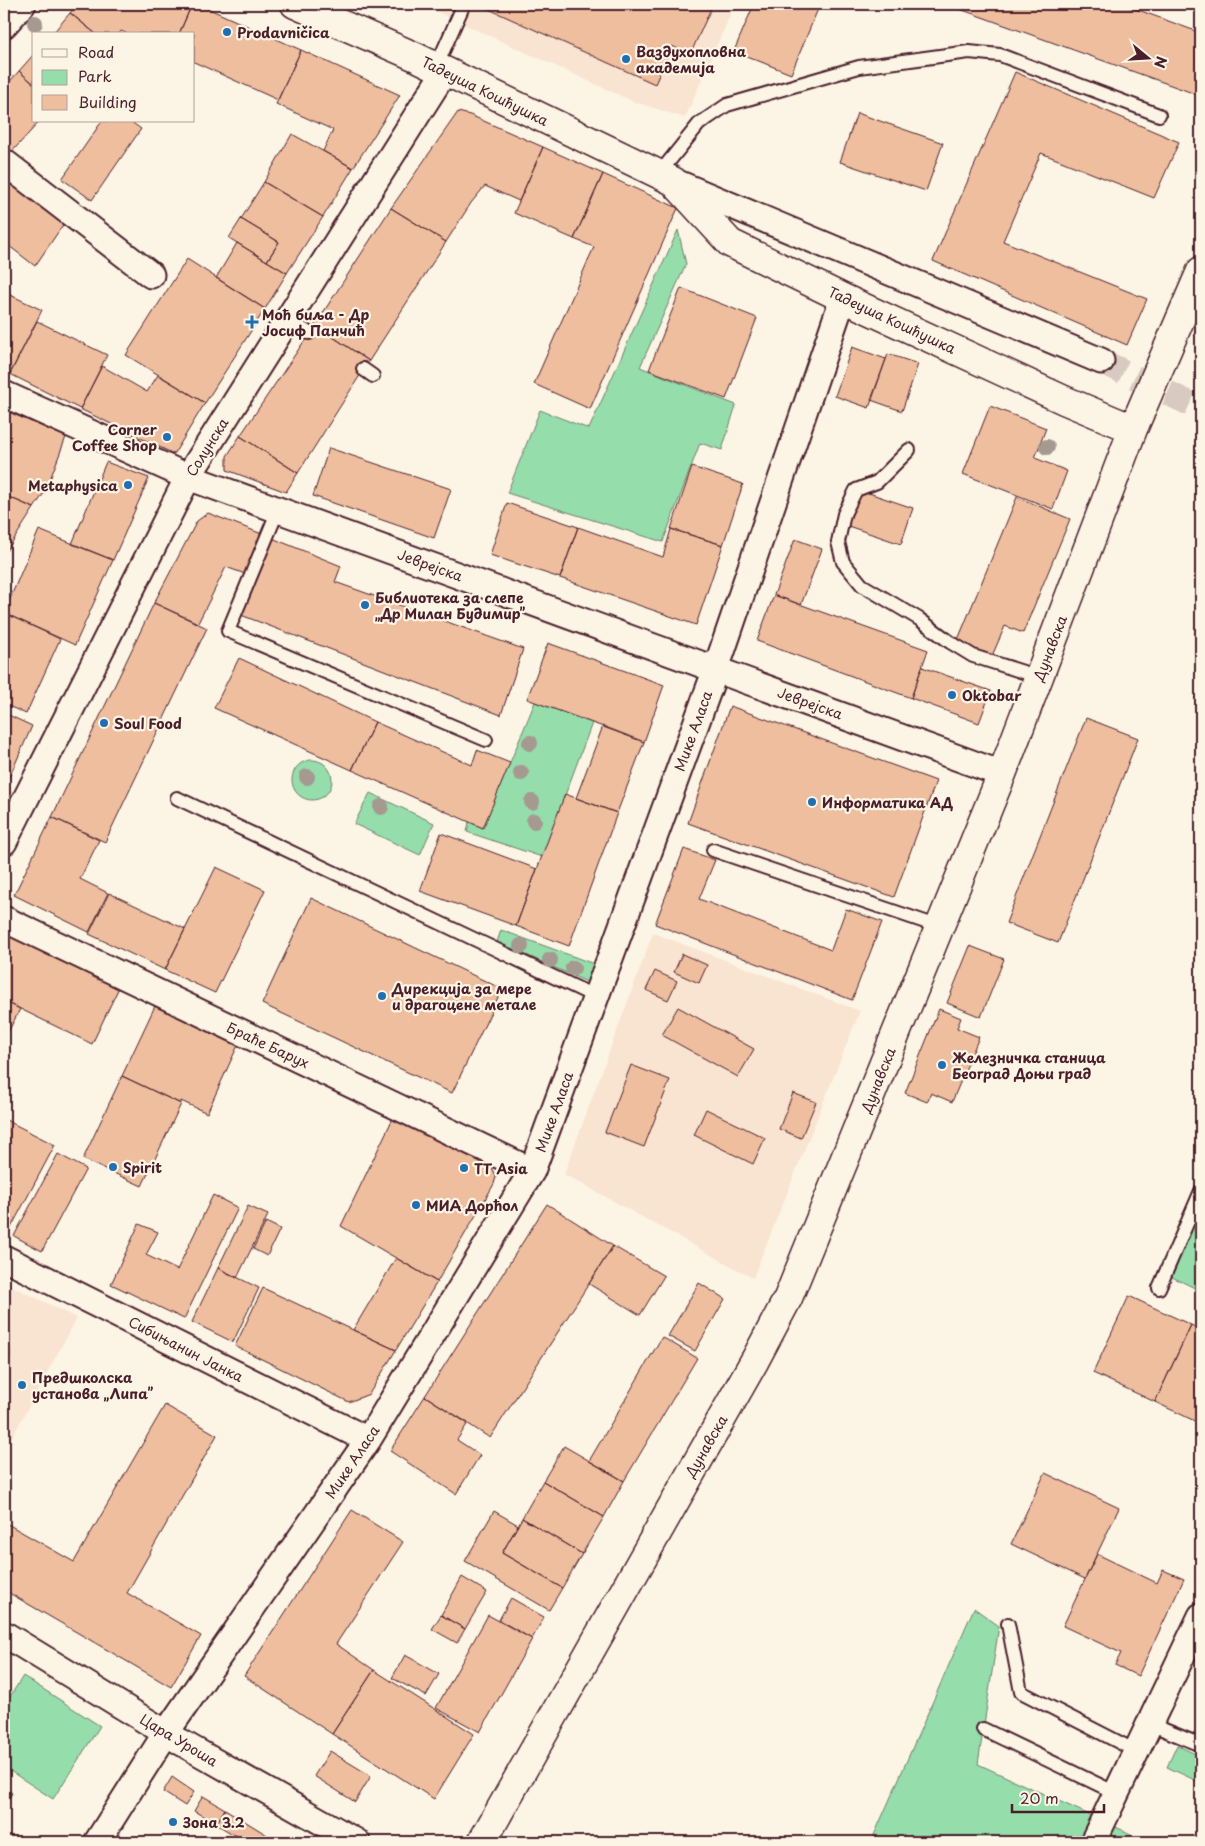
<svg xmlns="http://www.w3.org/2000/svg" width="1205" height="1846" font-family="'Playpen Sans',sans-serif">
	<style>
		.built { fill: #f8e4d0 }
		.green { fill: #95ddab; stroke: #707e6b }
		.building { fill: #efbe9f; stroke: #4a1f2b }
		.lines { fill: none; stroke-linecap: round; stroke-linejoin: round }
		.street-tunnel { stroke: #d8cac0; stroke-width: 25; stroke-dasharray: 25 12; stroke-linecap: butt }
		.lane-casing { stroke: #4a1f2b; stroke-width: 16 }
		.street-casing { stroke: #4a1f2b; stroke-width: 29 }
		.secondary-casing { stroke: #4a1f2b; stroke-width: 31 }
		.lane { stroke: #fcf5e5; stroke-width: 12 }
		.street { stroke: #fcf5e5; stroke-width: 25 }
		.secondary { stroke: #fcf5e5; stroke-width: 28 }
		.tree { fill: #a59990 }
		.poi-dot { fill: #1f6fb2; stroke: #fcf5e5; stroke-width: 2 }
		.labels { text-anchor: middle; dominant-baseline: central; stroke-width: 4.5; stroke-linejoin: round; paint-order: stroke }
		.poi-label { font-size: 14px; font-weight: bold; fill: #4a1f2b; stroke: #fcf5e5; text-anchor: start }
		.street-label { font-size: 14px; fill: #4a1f2b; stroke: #fcf5e5 }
	</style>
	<rect width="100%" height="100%" fill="#fcf5e5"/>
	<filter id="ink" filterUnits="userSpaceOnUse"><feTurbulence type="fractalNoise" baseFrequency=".02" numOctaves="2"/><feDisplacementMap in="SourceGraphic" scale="10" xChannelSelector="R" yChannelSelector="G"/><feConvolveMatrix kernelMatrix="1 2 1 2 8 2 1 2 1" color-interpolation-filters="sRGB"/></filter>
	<g filter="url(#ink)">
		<path class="built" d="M420,4H735L685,118L632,101Z
			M653,933L860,1011L753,1278L564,1174Z
			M4,1282L77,1318L4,1452Z"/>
		<path class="green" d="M678,230L686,264L640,367L736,405L722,450L700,443L663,542L507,493L540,410L589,429Z
			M535,702L592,723L542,857L467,832L469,822L483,828Z
			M292 780a20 20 0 1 1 40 0a20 20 0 1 1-40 0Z
			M370,793L434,823L420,855L354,824Z
			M501,930L594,964L587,982L497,942Z
			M1201,1207V1291L1172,1277Z
			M974,1608L999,1626L978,1764L1131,1834L1127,1842H871Z
			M23,1676L100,1726L53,1799L4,1767V1706Z
			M1177,1745L1201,1757V1783L1167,1767Z"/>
		<path class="building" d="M78,4H192L179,34H128L121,31L119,34H96L70,13Z
			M192,4H198L301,50L278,100L194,62V34H179Z
			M483,4H713L690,55L672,46L655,84L482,6Z
			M754,4H820L791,74L734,51Z
			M946,4H1122L1201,33V96Z
			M70,13L96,34H52Z
			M301,50L400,95L353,168L323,151L333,130L276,104Z
			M34,54V84L19,71Z
			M19,71L34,84V121H40L8,156L4,152V88Z
			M1015,72L1179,142L1154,198L1041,153L1003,241L1147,299L1127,345L933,261Z
			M458,112L470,115L543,147L519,201L485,186L471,203L446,242L391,208Z
			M857,113L943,143L926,191L840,162Z
			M102,121H130L141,129L92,200L62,179Z
			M292,134L353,168L323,217L264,182Z
			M543,147L603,174L574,239L514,213Z
			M603,174L678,208L590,409L534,384L594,247L574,239Z
			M4,175L13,182L4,195Z
			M13,182L65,222L35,266L4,242V195Z
			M264,182L323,217L287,273L267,261L279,242L241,219Z
			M391,208L446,242L369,361L315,325Z
			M241,219L279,242L267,261L229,238Z
			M237,243L287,273L265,309L216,278Z
			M187,259L265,309L205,403L126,355Z
			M681,288L757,318L726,399L649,370Z
			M4,292L42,310L10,374L4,371Z
			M37,321L107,355L80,409L10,374Z
			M315,325L369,361L298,473L240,436Z
			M852,347L886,359L869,408L835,396Z
			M888,354L918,364L902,411L871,400Z
			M102,366L147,392L158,375L205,403L174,454L80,409Z
			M990,406L1046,428L1035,458L1067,471L1053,509L963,474Z
			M4,410L66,437L46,490L34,508L4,495Z
			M240,436L298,473L286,492L227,470V456Z
			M329,448L451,489L434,538L313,496Z
			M106,462L149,478L113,560L72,544Z
			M692,467L743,484L723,545L671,529Z
			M860,490L913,508L901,544L848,526Z
			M4,495L34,508L4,555Z
			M1017,497L1070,519L1023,633L1005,626L992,656L957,642Z
			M507,503L578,527L560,578L490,555Z
			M208,513L262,534L245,574L226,567L198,623L154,603L197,521Z
			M578,527L663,557L671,529L723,545L696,625L560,578Z
			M39,530L113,560L75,645L4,613Z
			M272,538L341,566L335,582L523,649L501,715L241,615Z
			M795,539L822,549L801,605L774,595Z
			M774,595L928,650L911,698L757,641Z
			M154,603L207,628L105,842L52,817Z
			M4,613L60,639L26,714L4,704Z
			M548,643L664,685L644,742L527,699Z
			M239,658L375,722L352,770L214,708Z
			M922,667L991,691L979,723L911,698Z
			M730,706L936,781L894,897L688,823Z
			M4,713L32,726L4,789Z
			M1086,718L1138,738L1058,943L1006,923Z
			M375,722L472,765L477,750L510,763L483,828L352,770Z
			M603,726L644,742L617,813L576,798Z
			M565,794L617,813L569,946L516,926Z
			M52,817L99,840L80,879L108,893L89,932L14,895Z
			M441,833L537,869L516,926L420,891Z
			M684,849L715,860L699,899L831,950L846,909L882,922L852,1000L655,924Z
			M216,867L265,890L215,993L165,970Z
			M109,893L185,929L165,970L89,934Z
			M311,898L502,989L452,1093L262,1004Z
			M4,926L121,983L92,1044L4,1001Z
			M970,946L1004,959L981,1017L947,1003Z
			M682,954L707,965L699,983L674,972Z
			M655,971L677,981L668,1000L646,990Z
			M4,1001L20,1009L4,1040Z
			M155,1006L238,1045L207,1113L181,1101V1104L122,1076Z
			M678,1007L754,1049L738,1077L662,1035Z
			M939,1009L961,1018L957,1028L979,1037L952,1102L931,1093L927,1102L905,1093Z
			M631,1065L670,1080L644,1147L605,1132Z
			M122,1076L181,1104L142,1186L83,1159Z
			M793,1093L816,1102L801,1138L779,1129Z
			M706,1109L765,1138L753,1164L694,1135Z
			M395,1114L489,1166L494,1171L496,1177L494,1184L437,1282L341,1226Z
			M4,1119L55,1145L6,1237L4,1235Z
			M58,1154L86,1169L42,1251L14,1236Z
			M213,1195L238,1208L184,1319L111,1284L139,1224L158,1232L146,1255L177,1270Z
			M547,1204L613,1246L490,1438L425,1396Z
			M248,1206L268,1215L237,1278L218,1268Z
			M266,1222L280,1229L267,1256L253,1249Z
			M613,1246L664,1276L640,1315L589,1284Z
			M396,1258L437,1282L396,1350L353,1330Z
			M218,1268L259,1288L233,1342L192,1322Z
			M699,1283L725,1299L695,1351L668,1336Z
			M263,1288L396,1350L369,1394L349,1402L235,1346Z
			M1129,1296L1191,1325L1155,1402L1093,1373Z
			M1191,1325L1201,1330V1424L1155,1402Z
			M4,1335H9L10,1356H4Z
			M662,1337L697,1358L624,1481L589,1461Z
			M425,1396L468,1423L457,1440L480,1455L456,1494L390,1451Z
			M165,1405L217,1435L127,1593L201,1636L171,1687L4,1590V1522L74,1562Z
			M564,1446L624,1481L604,1517L543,1481Z
			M1045,1473L1119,1508L1085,1579L1011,1544Z
			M543,1481L604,1517L582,1554L522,1518Z
			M352,1510L403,1542L336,1644L374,1670L332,1734L244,1676Z
			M494,1511L518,1525L502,1553L562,1588L549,1610L465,1561Z
			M522,1518L582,1554L562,1588L502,1553Z
			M1097,1554L1157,1583L1163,1570L1184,1579L1138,1676L1115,1665L1121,1653L1063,1626Z
			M462,1577L487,1592L465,1629L441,1615Z
			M511,1598L544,1617L532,1639L499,1620Z
			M441,1615L465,1629L457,1643L432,1629Z
			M488,1615L532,1639L480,1732L436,1708Z
			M405,1655L439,1674L426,1696L392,1678Z
			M374,1670L474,1734L434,1799L332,1734Z
			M330,1751L371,1776L355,1802L314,1776Z
			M172,1777L194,1792L185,1806L163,1792Z
			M4,1788L12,1793L4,1806Z
			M203,1796L225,1809L216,1824L194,1811Z
			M225,1809L272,1838L269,1842H246L216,1824Z"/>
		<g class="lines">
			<path class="street-tunnel" d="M1101,361L1201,409"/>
			<defs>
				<path id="lane" d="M436,67L464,4
					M658,175L699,124L727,105L859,67L969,52L1000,55L1159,115
					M288,319L309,333
					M363,369L373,376
					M909,450L877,482L856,490L844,514L838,542L843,562L862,585L919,619L950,642L973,656L1039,677
					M278,510L228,631L486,740
					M177,798L596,997
					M713,850L940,927
					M1159,1288L1201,1191
					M1008,1624L1021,1692L1136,1751
					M1150,1724L1201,1745
					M983,1729L1116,1793"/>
				<path id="street" d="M4,25L23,4
					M4,162L151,275
					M673,181L1101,361
					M4,394L188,477L1002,774
					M4,842L188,477L445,71
					M4,919L532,1171
					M4,1258L368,1440
					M4,1634L189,1747L357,1842
					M97,1842L166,1733L368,1440L532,1171L716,669L843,298
					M1093,1842L1201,1616"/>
				<path id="secondary" d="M295,4L416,57L673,181L730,243L843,298L1064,400L1133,429
					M482,1842L755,1360L788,1298L1002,774L1133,429L1201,271"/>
			</defs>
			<use href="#lane" class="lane-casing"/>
			<use href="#street" class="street-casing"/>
			<use href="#secondary" class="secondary-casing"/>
			<use href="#lane" class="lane"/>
			<use href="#street" class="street"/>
			<use href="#secondary" class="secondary"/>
		</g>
		<g class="tree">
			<circle cx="35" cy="23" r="8"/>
			<circle cx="1047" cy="447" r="8"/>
			<circle cx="530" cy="743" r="8"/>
			<circle cx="521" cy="773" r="8"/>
			<circle cx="307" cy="777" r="8"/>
			<circle cx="532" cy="802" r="8"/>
			<circle cx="381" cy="807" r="8"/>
			<circle cx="534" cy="821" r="8"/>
			<circle cx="521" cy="946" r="8"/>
			<circle cx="550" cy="960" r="8"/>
			<circle cx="573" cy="968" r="8"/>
		</g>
	</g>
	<g class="poi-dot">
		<circle cx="227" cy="32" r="5"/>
		<circle cx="626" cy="59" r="5"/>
		<path d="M249.5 314.5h5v5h5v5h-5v5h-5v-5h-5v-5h5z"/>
		<circle cx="167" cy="437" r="5"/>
		<circle cx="128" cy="485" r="5"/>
		<circle cx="365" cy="605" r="5"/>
		<circle cx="952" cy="695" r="5"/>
		<circle cx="104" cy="723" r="5"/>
		<circle cx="812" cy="802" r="5"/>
		<circle cx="382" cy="996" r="5"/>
		<circle cx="942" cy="1065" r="5"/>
		<circle cx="113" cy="1167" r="5"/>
		<circle cx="464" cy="1168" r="5"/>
		<circle cx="416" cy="1205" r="5"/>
		<circle cx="22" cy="1385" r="5"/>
		<circle cx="173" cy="1822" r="5"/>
	</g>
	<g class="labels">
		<g class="poi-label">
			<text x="237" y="32">Prodavničica</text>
			<text x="636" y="51">Ваздухопловна<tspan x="636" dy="16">академија</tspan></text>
			<text x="262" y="314">Моћ биља - Др<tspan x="262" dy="16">Јосиф Панчић</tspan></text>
			<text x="157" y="429" text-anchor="end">Corner<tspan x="157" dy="16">Coffee Shop</tspan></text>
			<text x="118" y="485" text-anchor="end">Metaphysica</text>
			<text x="375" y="597">Библиотека за слепе<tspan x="375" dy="16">„Др Милан Будимир”</tspan></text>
			<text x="962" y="695">Oktobar</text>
			<text x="114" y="723">Soul Food</text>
			<text x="822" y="802">Информатика АД</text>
			<text x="392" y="988">Дирекција за мере<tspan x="392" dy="16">и драгоцене метале</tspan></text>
			<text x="952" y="1057">Железничка станица<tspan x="952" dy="16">Београд Доњи град</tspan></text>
			<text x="123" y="1167">Spirit</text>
			<text x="474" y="1168">TT Asia</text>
			<text x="426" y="1205">МИА Дорћол</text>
			<text x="32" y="1377">Предшколска<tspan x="32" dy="16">установа „Липа”</tspan></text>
			<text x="183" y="1822">Зона 3.2</text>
		</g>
		<g class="street-label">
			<text transform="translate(485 91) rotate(26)">Тадеуша Кошћушка</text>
			<text transform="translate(892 320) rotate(25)">Тадеуша Кошћушка</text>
			<text transform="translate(207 447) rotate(-58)">Солунска</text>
			<text transform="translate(430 565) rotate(20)">Јеврејска</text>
			<text transform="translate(1050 648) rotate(-69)">Дунавска</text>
			<text transform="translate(810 703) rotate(20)">Јеврејска</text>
			<text transform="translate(693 731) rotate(-70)">Мике Аласа</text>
			<text transform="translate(268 1045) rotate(25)">Браће Барух</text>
			<text transform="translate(878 1080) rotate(-68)">Дунавска</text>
			<text transform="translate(554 1112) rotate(-70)">Мике Аласа</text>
			<text transform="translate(186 1349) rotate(27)">Сибињанин Јанка</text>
			<text transform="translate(706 1446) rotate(-60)">Дунавска</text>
			<text transform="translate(352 1462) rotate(-56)">Мике Аласа</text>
			<text transform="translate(179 1740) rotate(31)">Цара Уроша</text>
		</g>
	</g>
	<rect width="1205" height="1846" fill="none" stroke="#fcf5e5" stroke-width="20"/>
	<rect x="10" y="10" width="1185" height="1826" fill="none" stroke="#4a1f2b" stroke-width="2" filter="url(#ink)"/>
	<rect x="32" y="32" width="162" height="90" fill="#fcf5e5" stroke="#b59f9b"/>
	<rect x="42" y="49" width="25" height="8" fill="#fcf5e5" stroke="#b59f9b"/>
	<text x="78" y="58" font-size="15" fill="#4a1f2b">Road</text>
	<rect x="42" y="70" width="25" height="15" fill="#95ddab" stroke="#b59f9b"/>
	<text x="78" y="82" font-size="15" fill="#4a1f2b">Park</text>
	<rect x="42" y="95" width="25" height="15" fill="#efbe9f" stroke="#b59f9b"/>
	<text x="78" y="108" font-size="15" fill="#4a1f2b">Building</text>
	<g transform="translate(1148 58) rotate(108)" stroke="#fcf5e5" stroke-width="4" paint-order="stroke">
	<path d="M0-4L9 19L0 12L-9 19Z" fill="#4a1f2b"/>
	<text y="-8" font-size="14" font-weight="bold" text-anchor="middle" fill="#4a1f2b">N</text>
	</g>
	<path d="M1012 1804v8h92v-8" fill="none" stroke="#4a1f2b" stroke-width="2.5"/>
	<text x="1020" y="1804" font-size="15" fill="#4a1f2b" stroke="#fcf5e5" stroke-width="4" paint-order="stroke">20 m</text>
</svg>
